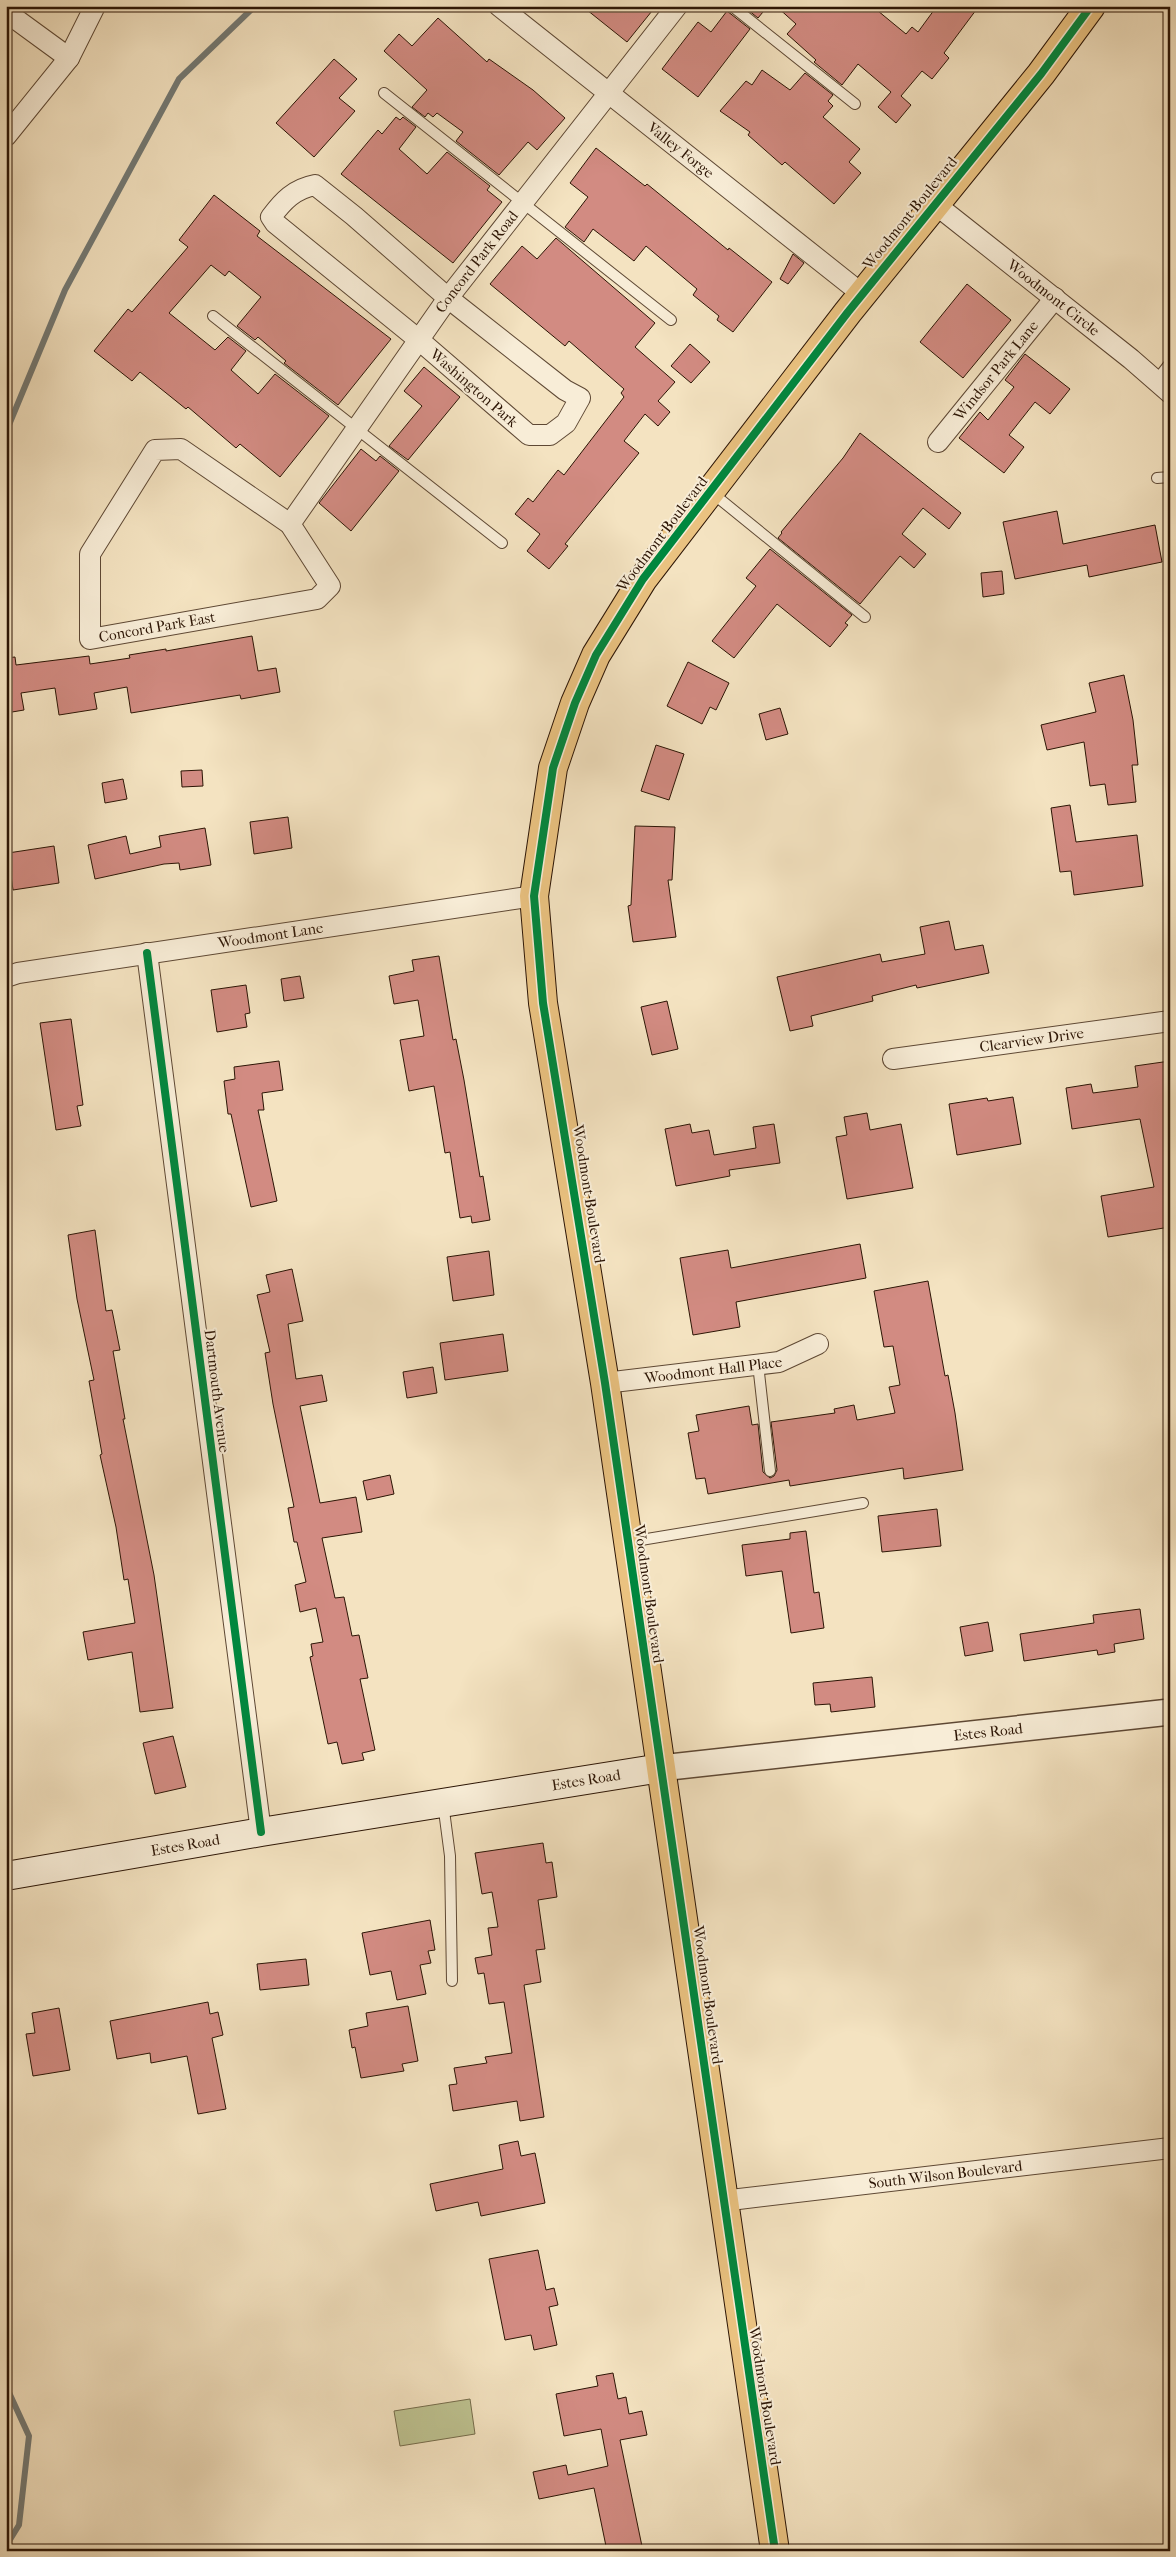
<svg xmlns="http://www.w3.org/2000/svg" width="1176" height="2557" font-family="'IM FELL French Canon',serif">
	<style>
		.green { fill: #bec391; stroke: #756c4b }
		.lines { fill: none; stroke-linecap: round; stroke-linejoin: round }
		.stream { stroke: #737974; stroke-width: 6 }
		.building { fill: #d28b82; stroke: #2c1505 }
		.service-casing { stroke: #5e4834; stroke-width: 12 }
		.minor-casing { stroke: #5e4834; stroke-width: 22 }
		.tertiary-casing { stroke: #5e4834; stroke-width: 28 }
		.secondary-casing { stroke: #2c1505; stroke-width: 30 }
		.primary-casing { stroke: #2c1505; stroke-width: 30 }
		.service { stroke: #f8edd7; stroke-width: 10 }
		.minor { stroke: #f8edd7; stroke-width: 20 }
		.tertiary { stroke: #f8edd7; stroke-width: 25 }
		.secondary { stroke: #f8edd7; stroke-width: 28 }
		.primary { stroke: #eac280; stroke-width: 28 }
		.cycleway-casing { stroke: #f8edd7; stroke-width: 11 }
		.cycleway { stroke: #00873e; stroke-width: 8 }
		.labels { text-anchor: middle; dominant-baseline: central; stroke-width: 4; stroke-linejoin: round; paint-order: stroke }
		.street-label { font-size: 15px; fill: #2c1505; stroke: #f8edd7 }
	</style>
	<rect width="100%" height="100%" fill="#f4e3c1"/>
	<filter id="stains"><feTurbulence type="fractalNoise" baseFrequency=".004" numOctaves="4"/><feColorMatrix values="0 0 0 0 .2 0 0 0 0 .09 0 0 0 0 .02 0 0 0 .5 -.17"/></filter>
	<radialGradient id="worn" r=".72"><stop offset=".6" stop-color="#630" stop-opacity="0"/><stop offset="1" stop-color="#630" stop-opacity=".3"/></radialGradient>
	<path class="green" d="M470,2399L475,2434L400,2446L394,2411Z"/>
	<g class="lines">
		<path class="stream" d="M6,432L65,290L179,79L255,6
			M6,2386L29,2436L19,2525L6,2546"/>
	</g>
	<path class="building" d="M582,6H656L627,42Z
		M743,6H768L758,18Z
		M776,6H872L906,34L912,27L918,32L937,6H979L944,53L949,58L932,79L922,71L901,96L911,105L896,123L878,107L891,92L858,64L842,85L814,62L816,60L787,34L796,24Z
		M727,11L750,29L698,97L662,69L698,22L711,32Z
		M438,18L487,62L489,59L533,90L565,118L537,150L528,142L499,175L456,141L463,132L437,113L433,117L428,113L425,117L412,107L427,90L384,51L399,34L412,46Z
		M334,59L357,79L339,98L355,111L314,157L276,123Z
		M762,70L790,90L805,73L833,95L828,101L833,106L823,117L860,149L849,162L861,173L834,204L785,162L782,165L748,135L750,132L720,111L746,81L752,85Z
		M396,117L400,120L403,117L416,127L399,149L427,174L447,152L490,186L487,190L502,202L453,263L341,174L378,130L382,134Z
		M596,148L645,186L647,184L728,250L729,248L772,282L733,332L717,320L719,316L693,295L697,289L646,246L634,261L593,229L584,242L565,227L588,197L570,183Z
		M214,195L260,231L257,236L391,339L338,405L284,363L286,361L258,337L255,340L237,326L261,297L229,271L225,276L211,265L169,313L215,350L228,337L246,351L231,370L258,394L275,374L329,416L280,477L240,444L236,448L188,407L186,409L140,372L132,381L94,351L128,309L132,312L188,247L179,240Z
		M556,238L655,323L635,347L675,382L658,401L670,412L658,426L645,414L624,441L639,453L565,544L568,546L549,569L527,551L540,534L515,514L528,498L533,502L558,470L564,475L624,397L621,393L624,389L569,341L565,346L490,284L522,246L537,259Z
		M793,254L804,263L788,284L780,279Z
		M967,284L1011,320L963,378L920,342Z
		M690,344L710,362L691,383L671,366Z
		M1025,354L1070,389L1050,414L1035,402L1009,435L1024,447L1004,473L959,438L980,412L988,420L1014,387L1005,380Z
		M424,367L460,397L408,460L389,446L422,406L404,391Z
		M860,433L961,513L949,529L923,508L902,534L926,554L914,568L900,556L860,604L778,538L782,533L781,532L843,458Z
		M361,449L376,461L380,456L399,471L351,531L319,503Z
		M1057,511L1063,544L1155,525L1162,562L1089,577L1087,565L1015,579L1003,522Z
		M770,549L852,615L845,623L848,625L830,647L777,604L734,658L712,641L756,586L746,578Z
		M1002,571L1004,594L983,597L981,573Z
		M252,636L258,671L276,668L280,692L241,699L240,695L131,713L127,687L94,693L97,709L59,715L55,688L21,693L24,710L6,713V658L15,657L16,665L89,656L90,664L130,658L129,655L166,649V651Z
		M688,662L729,683L716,710L710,707L702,724L667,706Z
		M1124,675L1133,720L1138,765H1132L1136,802L1108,805L1105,784L1090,786L1084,742L1047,750L1041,725L1096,712L1089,683Z
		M780,708L788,734L766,740L759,714Z
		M656,745L684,754L669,800L641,791Z
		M202,770L203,786L182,787L181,771Z
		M123,779L127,799L105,803L102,783Z
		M1070,805L1076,842L1137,835L1143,886L1074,895L1071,871L1060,872L1051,808Z
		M288,817L292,848L254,854L250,822Z
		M635,826L675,827L672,880H668L676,937L633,942L628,906L631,905Z
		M205,828L211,865L180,870L179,863L164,864L95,879L88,845L126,836L130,854L161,847L159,836Z
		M54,846L59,883L13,890L8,853Z
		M949,921L955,950L983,945L989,973L917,988L916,985L872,996L873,1001L811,1016L813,1026L790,1031L777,977L880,954L882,962L925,954L920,927Z
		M439,956L453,1040L456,1039L464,1080L480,1177L483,1176L490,1220L472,1223L471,1216L460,1218L450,1152L445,1153L434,1086L409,1091L400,1040L424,1036L418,1000L394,1004L389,976L414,971L412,960Z
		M300,976L304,998L284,1001L281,979Z
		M246,985L250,1013L245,1014L247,1027L217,1032L211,990Z
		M667,1001L678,1049L652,1055L641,1007Z
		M71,1019L83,1105L77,1106L81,1126L56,1130L40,1023Z
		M279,1061L283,1090L262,1093L264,1110H258L277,1201L251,1207L231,1114H228L224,1081L235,1079L234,1067Z
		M1170,1061V1227L1108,1237L1101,1196L1154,1187L1140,1119L1072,1129L1066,1088L1091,1084L1093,1093L1138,1087L1135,1066Z
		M1013,1097L1021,1144L957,1155L949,1104L987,1098L988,1101Z
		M867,1113L870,1130L901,1124L913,1188L847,1199L836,1137L847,1135L844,1117Z
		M690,1124L692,1133L709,1130L714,1155L756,1148L753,1127L774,1124L780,1163L729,1170L730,1176L676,1186L665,1129Z
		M95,1230L106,1311L112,1310L120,1350L113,1351L125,1419H123L154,1575L173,1708L140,1712L132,1652L88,1660L83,1632L135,1623L128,1579L124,1580L116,1527L100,1455L102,1454L89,1381L94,1380L77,1299L68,1235Z
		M860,1244L866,1278L736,1302L740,1327L693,1335L680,1258L728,1250L731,1268Z
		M489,1251L494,1295L453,1301L447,1257Z
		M292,1269L303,1321L288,1324L296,1379L322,1375L327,1401L300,1406L320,1503L356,1497L362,1532L322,1538L335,1598L344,1597L352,1636L359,1635L368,1678L360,1679L375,1750L362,1753L364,1760L342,1764L337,1742L328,1744L310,1657L313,1656L311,1644L323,1642L316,1608L300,1612L295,1585L306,1582L297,1542H294L288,1508L294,1507L273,1404L265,1353L270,1352L257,1295L270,1292L266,1275Z
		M928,1281L945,1376L948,1375L955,1413L963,1470L904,1479L903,1468L790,1486L789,1480L708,1494L705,1478L696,1479L688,1433L699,1431L696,1415L749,1406L752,1425L758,1424L763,1472L770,1478L774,1476L777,1470L771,1422L835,1413L834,1409L854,1405L857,1420L895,1413L889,1387L900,1385L893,1346L884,1347L874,1291Z
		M503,1334L508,1371L445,1380L440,1343Z
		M433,1367L437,1393L407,1398L403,1372Z
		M390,1475L394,1494L367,1500L363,1481Z
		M937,1509L941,1546L882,1552L878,1516Z
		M806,1531L814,1593L819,1592L824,1628L791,1633L782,1571L746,1576L742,1545L790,1539V1533Z
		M1140,1609L1144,1639L1114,1644L1115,1652L1098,1655L1097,1650L1024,1661L1020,1634L1094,1623L1093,1615Z
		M988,1622L993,1651L965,1656L960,1627Z
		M872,1677L875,1707L831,1712L830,1704L815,1705L813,1683Z
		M173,1736L186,1787L155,1794L143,1743Z
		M543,1843L546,1863L552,1862L557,1897L538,1900L545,1949L536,1950L541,1982L524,1985L544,2117L520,2121L517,2101L453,2111L449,2085L457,2084L454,2068L487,2063L485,2057L512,2053L504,2002L489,2004L484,1973L478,1974L475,1958L492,1955L488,1928L498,1927L492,1892L482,1894L475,1853Z
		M430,1920L435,1950L428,1951L431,1963L420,1965L426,1994L397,2000L391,1971L370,1975L362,1933Z
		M306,1959L309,1985L260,1990L257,1964Z
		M208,2002L210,2014L218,2012L223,2035L212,2038L226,2109L198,2114L187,2056L151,2063L150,2053L117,2059L110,2021Z
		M408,2006L418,2061L402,2064L404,2071L361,2078L355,2047L352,2048L349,2030L368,2026L366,2013Z
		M59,2008L70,2070L33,2076L26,2034L35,2033L32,2013Z
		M518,2141L521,2156L535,2153L545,2203L481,2216L478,2202L436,2211L430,2184L503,2169L499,2145Z
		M538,2250L546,2290L554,2288L558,2305L549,2307L557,2345L534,2350L531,2335L505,2340L489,2259Z
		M613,2373L618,2399L626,2397L629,2414L642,2411L647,2435L620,2440L643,2551H607L594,2488L539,2499L533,2472L566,2465L568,2475L608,2466L601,2429L564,2436L556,2394L598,2386L596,2376Z"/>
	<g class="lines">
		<defs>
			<path id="service" d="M732,6L855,104
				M384,93L671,320
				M213,316L502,543
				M1156,381L1170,363
				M1157,478L1170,477
				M711,492L865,617
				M1170,518V536
				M758,1364L770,1471
				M629,1542L863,1503
				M443,1803L450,1856L452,1981"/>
			<g id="minor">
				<path id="s1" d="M499,6L862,294"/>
				<path d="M6,12L69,58"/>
				<path d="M6,136L69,58L95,6"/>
				<path d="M315,185L354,216L448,298L565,390L580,398L566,423L550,435H529L419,340L275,223L271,217C283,201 294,189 315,185Z"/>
				<path id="s2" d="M935,204L1131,359L1170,393"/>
				<path id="s3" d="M938,442L1055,298"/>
				<path d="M181,449L290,524L330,586L317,599L90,639V554L155,450Z"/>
				<path id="s4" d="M290,524L448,298L677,6"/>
				<path d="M147,953L261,1832"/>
				<path id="s5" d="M6,977L18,973L534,896"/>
				<path id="s6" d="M893,1059L1170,1021"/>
				<path id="s7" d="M605,1383L779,1362L818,1344"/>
				<path id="s8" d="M722,2201L1170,2148"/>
			</g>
			<g id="tertiary">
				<path id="s9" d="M661,1768L1170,1712"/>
			</g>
			<g id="secondary">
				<path id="s10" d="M6,1876L261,1832L661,1768"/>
			</g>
			<path id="primary" d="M775,2551L605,1383L543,1003L534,896L553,768L575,703L596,655L643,579L848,312L1041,74L1091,6"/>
		</defs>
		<use href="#service" class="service-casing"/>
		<use href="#minor" class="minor-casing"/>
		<use href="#tertiary" class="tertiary-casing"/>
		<use href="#secondary" class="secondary-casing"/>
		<use href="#primary" class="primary-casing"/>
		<use href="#service" class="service"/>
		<use href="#minor" class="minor"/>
		<use href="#tertiary" class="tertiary"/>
		<use href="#secondary" class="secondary"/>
		<use href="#primary" class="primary"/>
		<defs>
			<path id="cycleway" d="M147,953L261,1832
				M775,2551L605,1383L543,1003L534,896L553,768L575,703L596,655L643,579L848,312L1041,74L1091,6"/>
		</defs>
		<use href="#cycleway" class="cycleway-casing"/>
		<use href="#cycleway" class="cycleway"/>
	</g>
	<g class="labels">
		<g class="street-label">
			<text stroke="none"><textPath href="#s1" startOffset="232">Valley Forge</textPath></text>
			<text transform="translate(910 213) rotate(-51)">Woodmont Boulevard</text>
			<text stroke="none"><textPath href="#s4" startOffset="322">Concord Park Road</textPath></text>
			<text stroke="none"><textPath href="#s2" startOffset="151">Woodmont Circle</textPath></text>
			<text stroke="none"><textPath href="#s3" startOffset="92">Windsor Park Lane</textPath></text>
			<text transform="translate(474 388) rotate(41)">Washington Park</text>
			<text transform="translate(662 534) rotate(-53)">Woodmont Boulevard</text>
			<text transform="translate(157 627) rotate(-10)">Concord Park East</text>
			<text stroke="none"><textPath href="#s5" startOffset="268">Woodmont Lane</textPath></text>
			<text stroke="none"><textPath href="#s6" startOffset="140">Clearview Drive</textPath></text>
			<text transform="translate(589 1194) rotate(81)">Woodmont Boulevard</text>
			<text stroke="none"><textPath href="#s7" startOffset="109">Woodmont Hall Place</textPath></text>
			<text transform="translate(217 1391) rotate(83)">Dartmouth Avenue</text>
			<text transform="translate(649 1594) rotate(82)">Woodmont Boulevard</text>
			<text stroke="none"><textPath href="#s9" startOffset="329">Estes Road</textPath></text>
			<text stroke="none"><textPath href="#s10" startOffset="588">Estes Road</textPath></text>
			<text stroke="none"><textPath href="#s10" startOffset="182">Estes Road</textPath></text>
			<text transform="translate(708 1995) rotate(82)">Woodmont Boulevard</text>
			<text stroke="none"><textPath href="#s8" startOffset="225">South Wilson Boulevard</textPath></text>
			<text transform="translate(765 2396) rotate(81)">Woodmont Boulevard</text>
		</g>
	</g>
	<rect width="1176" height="2557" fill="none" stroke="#f4e3c1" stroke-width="25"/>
	<rect x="8" y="8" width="1161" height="2542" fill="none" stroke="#2c1505" stroke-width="2.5"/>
	<rect x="12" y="12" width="1151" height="2532" fill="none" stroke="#2c1505"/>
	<rect width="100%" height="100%" filter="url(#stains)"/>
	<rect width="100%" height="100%" fill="url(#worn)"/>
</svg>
